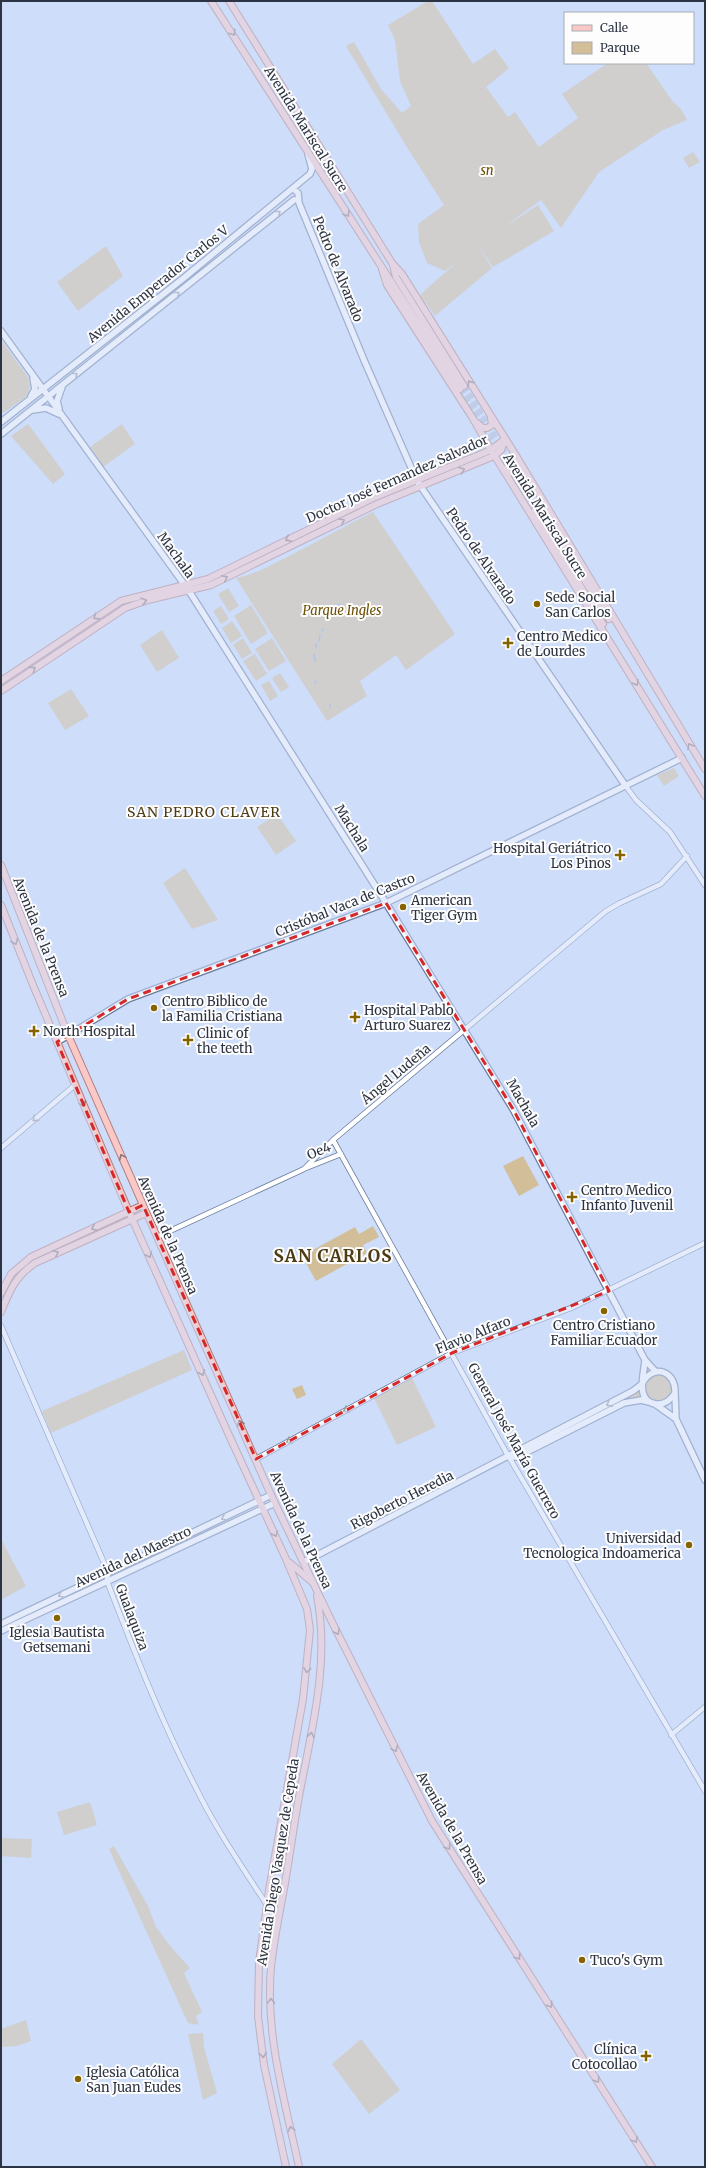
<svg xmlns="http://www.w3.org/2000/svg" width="706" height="2168" font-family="Merriweather,serif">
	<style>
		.green { fill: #d2bf9a }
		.water { fill: #8ca7dd }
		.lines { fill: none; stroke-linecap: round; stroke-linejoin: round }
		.stream { stroke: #8ca7dd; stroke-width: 1.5 }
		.primary-tunnel { stroke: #adbbd5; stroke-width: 6; stroke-dasharray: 6 3; stroke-linecap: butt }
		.tertiary-casing { stroke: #6c7d9e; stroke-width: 6 }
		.secondary-casing { stroke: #6c7d9e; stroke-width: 8 }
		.primary-casing { stroke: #af7d7f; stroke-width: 8 }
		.tertiary { stroke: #fff; stroke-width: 4.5 }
		.secondary { stroke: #fff; stroke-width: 5.5 }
		.primary { stroke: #fac9c6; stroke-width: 6 }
		.oneway { stroke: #89767d }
		.oneway2 { stroke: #9699a0 }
		.marked { fill: none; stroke: #d62828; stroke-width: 3; stroke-dasharray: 8 5; stroke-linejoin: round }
		.poi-dot { fill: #876300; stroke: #fdfdfd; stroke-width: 1.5 }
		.labels { text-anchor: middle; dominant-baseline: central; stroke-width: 4; stroke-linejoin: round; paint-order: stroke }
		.street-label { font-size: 13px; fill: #2c3342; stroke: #fdfdfd }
		.park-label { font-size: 13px; font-style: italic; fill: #6e5104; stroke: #fdfdfd }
		.poi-label { font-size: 13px; fill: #2c3342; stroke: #fdfdfd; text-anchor: start }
		.neighbourhood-label { font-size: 14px; letter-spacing: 1px; fill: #4d3b14; stroke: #fdfdfd }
		.district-label { font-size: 17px; font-weight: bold; letter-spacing: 1px; fill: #4d3b14; stroke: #fdfdfd }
	</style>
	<rect width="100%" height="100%" fill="#cdddfa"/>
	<path class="green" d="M428,1H432L473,64L495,49L509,68L486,87L508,117L515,112L539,147L578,118L562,94L608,63H646L673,102L681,109L687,120L663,130L599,172L561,228L541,200L504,227L538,205L554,231L493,267L478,246L492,268L435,316L420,295L458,261L445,271L427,263L419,242L418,224L444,205L408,149L346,46L354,42L381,89L402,113L411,106L400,81L395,40L388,25Z
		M693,152L700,162L689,168L683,158Z
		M106,246L123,276L78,311L57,282Z
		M1,340L28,377L30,386L27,395L22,400L3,413L1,410Z
		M28,424L65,474L53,484L11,436Z
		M122,424L135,444L103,467L90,447Z
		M373,512L455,634L406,670L396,655L360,681L367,696L327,721L236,578C252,575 266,568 281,560C312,545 342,527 373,512Z
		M228,588L239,606L229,612L218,594Z
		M251,605L268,633L251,644L234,616Z
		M221,606L229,619L221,624L213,611Z
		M232,621L242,636L231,643L222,628Z
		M162,630L179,658L157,672L140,645Z
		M243,638L252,653L242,659L233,645Z
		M272,638L286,661L269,671L255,649Z
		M255,654L267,674L256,681L243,661Z
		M280,673L289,687L281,692L272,678Z
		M269,681L278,696L270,701L261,685Z
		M71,689L89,716L65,730L48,703Z
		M674,768L679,776L664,786L657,775Z
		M277,814L296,841L276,855L257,827Z
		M185,868L218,920L192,929L163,883Z
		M523,1156L539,1185L519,1196L503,1166Z
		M373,1226L379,1237L363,1245L367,1253L316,1281L302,1256L355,1227L359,1234Z
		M184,1350L192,1370L51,1433L42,1411Z
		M644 1388a14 14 0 1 1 28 0a14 14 0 1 1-28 0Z
		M412,1378L436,1427L397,1445L374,1398Z
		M302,1385L306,1395L297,1399L292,1389Z
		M641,1386L645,1399L626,1401L563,1433L562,1429Z
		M1,1539L26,1586L1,1600Z
		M90,1802L97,1825L64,1835L57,1812Z
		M1,1838L32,1839L31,1858L1,1856Z
		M114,1846L148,1906L156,1927L171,1947L190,1968L184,1973L202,2012L196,2016L199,2025L188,2023L109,1849Z
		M26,2020L31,2041L17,2046L1,2047V2029Z
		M203,2033L204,2047L217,2093L203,2100L188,2034Z
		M361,2039L400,2090L369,2114L332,2064Z"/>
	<path class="water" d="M333 610a6 6 0 1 1 12 0a6 6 0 1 1-12 0Z"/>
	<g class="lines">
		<path class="stream" d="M322,631L323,629
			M319,641L320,635
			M316,648V644
			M314,654L315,661
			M315,683L316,681
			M330,707V704"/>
		<path class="primary-tunnel" d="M464,386L539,508
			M460,389L535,510"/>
		<defs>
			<path id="tertiary" d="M625,785L636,800L670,832L705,885
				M333,1140L506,1452L705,1791
				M1,1148L75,1085
				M306,1168L341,1154
				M157,1237L304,1169L333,1140L606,911L620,903L661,884L687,856
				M1,1326L108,1572L107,1581C134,1651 161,1721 196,1788C216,1829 242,1867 267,1905
				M256,1459L452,1353L571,1308L705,1243
				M671,1735L705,1707"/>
			<path id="secondary" d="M293,188L298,193L299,203L364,360L417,481L625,785
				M1,331L189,591L386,903L513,1109L645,1360L656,1372
				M31,396L35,389L33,378
				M59,409L57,401L62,387
				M33,410L46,408L59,414
				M1,422L185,277L310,174L312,169L308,154
				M1,434L294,200
				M57,1042L128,999L386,903L682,758
				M643,1382C655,1363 676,1372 675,1393C670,1400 665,1405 656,1404C635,1402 644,1374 645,1360
				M675,1394L676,1419L705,1480
				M655,1404L676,1419
				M509,1457H517L624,1403L641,1400L649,1402
				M304,1562L633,1391L642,1384
				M1,1624L271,1495
				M1,1631L275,1503"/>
			<path id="primary" d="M211,1L460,389
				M229,1L392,263L402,274L515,454L705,769
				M393,265L396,277L464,386
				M382,269L387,285L472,417L491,450L705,796
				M477,423L483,428H487L492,425L491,418
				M508,475L507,468L511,464H517L521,467
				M539,508L609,619
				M535,510L603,624
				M1,681L121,601L208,579L373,498L491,450L504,440
				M1,691L125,608L148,600L211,585L377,504L494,456L501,450L505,439
				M1,865L68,1035L271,1495L331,1620L432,1821L652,2167
				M1,905L33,985L129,1212L228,1433L286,1559L307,1609L310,1630L303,1699L269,1890L259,1962L258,2016L264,2065L286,2167
				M1,1293L11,1274L31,1257L143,1205
				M1,1312C10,1290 15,1277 35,1263L146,1213
				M290,1563L312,1582
				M299,2167C285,2102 265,2034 271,1967C274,1939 280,1911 285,1883C291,1849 295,1815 302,1781C314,1720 329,1659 317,1596"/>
		</defs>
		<use href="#tertiary" class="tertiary-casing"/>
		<use href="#secondary" class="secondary-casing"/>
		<use href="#primary" class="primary-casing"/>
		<use href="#tertiary" class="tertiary"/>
		<use href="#secondary" class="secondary"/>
		<use href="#primary" class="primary"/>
	</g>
	<defs><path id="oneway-chevron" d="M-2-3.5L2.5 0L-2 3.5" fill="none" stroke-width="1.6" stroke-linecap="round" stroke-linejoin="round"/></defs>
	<g class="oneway">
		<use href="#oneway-chevron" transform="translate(233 33) rotate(57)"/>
		<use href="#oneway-chevron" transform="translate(347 214) rotate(57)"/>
		<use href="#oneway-chevron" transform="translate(470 383) rotate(-122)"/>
		<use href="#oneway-chevron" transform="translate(462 470) rotate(-23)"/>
		<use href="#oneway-chevron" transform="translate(342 521) rotate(-25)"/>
		<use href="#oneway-chevron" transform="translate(288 539) rotate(154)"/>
		<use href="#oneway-chevron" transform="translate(225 578) rotate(-26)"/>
		<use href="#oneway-chevron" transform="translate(144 601) rotate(-15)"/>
		<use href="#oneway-chevron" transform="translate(96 617) rotate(147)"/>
		<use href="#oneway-chevron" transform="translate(33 669) rotate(-34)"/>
		<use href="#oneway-chevron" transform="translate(636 683) rotate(59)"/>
		<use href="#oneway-chevron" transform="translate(690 746) rotate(-121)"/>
		<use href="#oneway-chevron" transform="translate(15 942) rotate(68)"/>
		<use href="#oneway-chevron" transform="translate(83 1104) rotate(66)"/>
		<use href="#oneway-chevron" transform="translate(122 1157) rotate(-114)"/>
		<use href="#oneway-chevron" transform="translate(94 1228) rotate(156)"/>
		<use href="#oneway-chevron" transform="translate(56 1253) rotate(-25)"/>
		<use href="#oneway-chevron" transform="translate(149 1255) rotate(65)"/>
		<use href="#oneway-chevron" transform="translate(202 1373) rotate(67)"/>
		<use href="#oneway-chevron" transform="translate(240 1423) rotate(-114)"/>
		<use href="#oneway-chevron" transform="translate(275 1534) rotate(65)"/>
		<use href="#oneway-chevron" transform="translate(337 1632) rotate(63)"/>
		<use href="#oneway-chevron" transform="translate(307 1670) rotate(97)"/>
		<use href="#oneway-chevron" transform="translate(311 1735) rotate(-79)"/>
		<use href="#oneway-chevron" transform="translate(395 1749) rotate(64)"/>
		<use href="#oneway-chevron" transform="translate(448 1847) rotate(58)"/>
		<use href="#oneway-chevron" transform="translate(518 1957) rotate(56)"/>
		<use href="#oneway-chevron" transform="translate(271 2001) rotate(-90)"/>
		<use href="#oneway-chevron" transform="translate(550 2005) rotate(56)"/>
		<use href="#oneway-chevron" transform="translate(263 2055) rotate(83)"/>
		<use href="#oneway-chevron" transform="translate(597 2080) rotate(58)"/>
		<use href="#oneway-chevron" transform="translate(291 2129) rotate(-103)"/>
		<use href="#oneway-chevron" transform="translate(635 2140) rotate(58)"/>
	</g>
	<g class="oneway2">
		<use href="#oneway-chevron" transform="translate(278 213) rotate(-39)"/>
		<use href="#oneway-chevron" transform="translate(177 294) rotate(-39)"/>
		<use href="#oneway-chevron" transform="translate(75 375) rotate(-39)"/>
		<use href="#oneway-chevron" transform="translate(35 1119) rotate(140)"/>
		<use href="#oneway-chevron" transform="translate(609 1404) rotate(152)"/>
		<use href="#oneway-chevron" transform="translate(346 1410) rotate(152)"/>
		<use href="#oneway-chevron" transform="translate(289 1441) rotate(151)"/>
		<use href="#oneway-chevron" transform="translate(224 1518) rotate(155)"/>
		<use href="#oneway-chevron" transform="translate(61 1595) rotate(154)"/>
	</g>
	<path d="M0 0H706V2168H0ZM386,903L513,1109L609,1291L452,1353L256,1459L143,1205L129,1212L57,1042L128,999Z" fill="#cdddfa" fill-opacity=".55" fill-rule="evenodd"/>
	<path class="marked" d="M386,903L513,1109L609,1291L452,1353L256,1459L143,1205L129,1212L57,1042L128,999Z"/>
	<g class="poi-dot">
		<circle cx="537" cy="604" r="4"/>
		<path d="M506 637h4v4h4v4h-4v4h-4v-4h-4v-4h4z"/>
		<path d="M618 849h4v4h4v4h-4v4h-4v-4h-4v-4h4z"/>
		<circle cx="403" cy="907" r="4"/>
		<circle cx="154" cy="1008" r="4"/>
		<path d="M353 1011h4v4h4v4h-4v4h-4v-4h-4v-4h4z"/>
		<path d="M32 1025h4v4h4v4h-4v4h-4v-4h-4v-4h4z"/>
		<path d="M186 1034h4v4h4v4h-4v4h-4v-4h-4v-4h4z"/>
		<path d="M570 1191h4v4h4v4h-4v4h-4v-4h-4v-4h4z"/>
		<circle cx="604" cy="1311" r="4"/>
		<circle cx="689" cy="1545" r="4"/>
		<circle cx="57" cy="1618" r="4"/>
		<circle cx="582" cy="1960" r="4"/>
		<path d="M644 2050h4v4h4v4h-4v4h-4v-4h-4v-4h4z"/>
		<circle cx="78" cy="2079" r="4"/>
	</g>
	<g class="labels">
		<g class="street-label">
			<text transform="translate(306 129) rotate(58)">Avenida Mariscal Sucre</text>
			<text transform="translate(338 269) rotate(68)">Pedro de Alvarado</text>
			<text transform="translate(158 284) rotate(-39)">Avenida Emperador Carlos V</text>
			<text transform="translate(397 479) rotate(-24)">Doctor José Fernandez Salvador</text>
			<text transform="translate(545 516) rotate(58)">Avenida Mariscal Sucre</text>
			<text transform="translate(176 555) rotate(54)">Machala</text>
			<text transform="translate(481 556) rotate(56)">Pedro de Alvarado</text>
			<text transform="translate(352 828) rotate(58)">Machala</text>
			<text transform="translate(345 905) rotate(-22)">Cristóbal Vaca de Castro</text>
			<text transform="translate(41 937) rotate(68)">Avenida de la Prensa</text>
			<text transform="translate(396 1074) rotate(-40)">Ángel Ludeña</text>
			<text transform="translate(523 1103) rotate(60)">Machala</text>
			<text transform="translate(319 1151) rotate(-22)">Oe4</text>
			<text transform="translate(168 1235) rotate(66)">Avenida de la Prensa</text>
			<text transform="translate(473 1335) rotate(-22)">Flavio Alfaro</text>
			<text transform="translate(514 1441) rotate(61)">General José María Guerrero</text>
			<text transform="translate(402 1500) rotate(-27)">Rigoberto Heredia</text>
			<text transform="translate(301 1530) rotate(65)">Avenida de la Prensa</text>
			<text transform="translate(133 1557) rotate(-25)">Avenida del Maestro</text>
			<text transform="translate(132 1617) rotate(69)">Gualaquiza</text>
			<text transform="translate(452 1828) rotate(60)">Avenida de la Prensa</text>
			<text transform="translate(278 1862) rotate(-81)">Avenida Diego Vasquez de Cepeda</text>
		</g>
		<g class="park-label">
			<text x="487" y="170">sn</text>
			<text x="342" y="610">Parque Ingles</text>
		</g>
		<g class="poi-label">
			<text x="545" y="597">Sede Social<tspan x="545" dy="15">San Carlos</tspan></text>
			<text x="517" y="636">Centro Medico<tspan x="517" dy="15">de Lourdes</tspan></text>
			<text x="611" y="848" text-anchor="end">Hospital Geriátrico<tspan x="611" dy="15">Los Pinos</tspan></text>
			<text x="411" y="900">American<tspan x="411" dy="15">Tiger Gym</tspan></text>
			<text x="162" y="1001">Centro Biblico de<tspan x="162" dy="15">la Familia Cristiana</tspan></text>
			<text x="364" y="1010">Hospital Pablo<tspan x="364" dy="15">Arturo Suarez</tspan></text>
			<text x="43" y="1031">North Hospital</text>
			<text x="197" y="1033">Clinic of<tspan x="197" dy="15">the teeth</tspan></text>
			<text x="581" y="1190">Centro Medico<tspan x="581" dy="15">Infanto Juvenil</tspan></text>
			<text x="604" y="1325" text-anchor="middle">Centro Cristiano<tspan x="604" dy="15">Familiar Ecuador</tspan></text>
			<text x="681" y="1538" text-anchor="end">Universidad<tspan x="681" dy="15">Tecnologica Indoamerica</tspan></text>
			<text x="57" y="1632" text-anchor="middle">Iglesia Bautista<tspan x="57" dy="15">Getsemani</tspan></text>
			<text x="590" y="1960">Tuco's Gym</text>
			<text x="637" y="2049" text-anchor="end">Clínica<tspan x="637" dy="15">Cotocollao</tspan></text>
			<text x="86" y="2072">Iglesia Católica<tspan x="86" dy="15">San Juan Eudes</tspan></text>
		</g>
		<g class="neighbourhood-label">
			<text x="204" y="812">SAN PEDRO CLAVER</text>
		</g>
		<g class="district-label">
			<text x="333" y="1256">SAN CARLOS</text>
		</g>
	</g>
	<rect width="706" height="2168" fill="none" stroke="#2c3342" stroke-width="4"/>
	<rect x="564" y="12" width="130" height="52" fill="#fdfdfd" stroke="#a9acb2"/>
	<rect x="572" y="25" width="20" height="6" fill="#fac9c6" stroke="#a9acb2"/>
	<text x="600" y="32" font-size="12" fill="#2c3342">Calle</text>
	<rect x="572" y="42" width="20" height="12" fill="#d2bf9a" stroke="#a9acb2"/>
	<text x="600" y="52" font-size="12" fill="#2c3342">Parque</text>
</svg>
